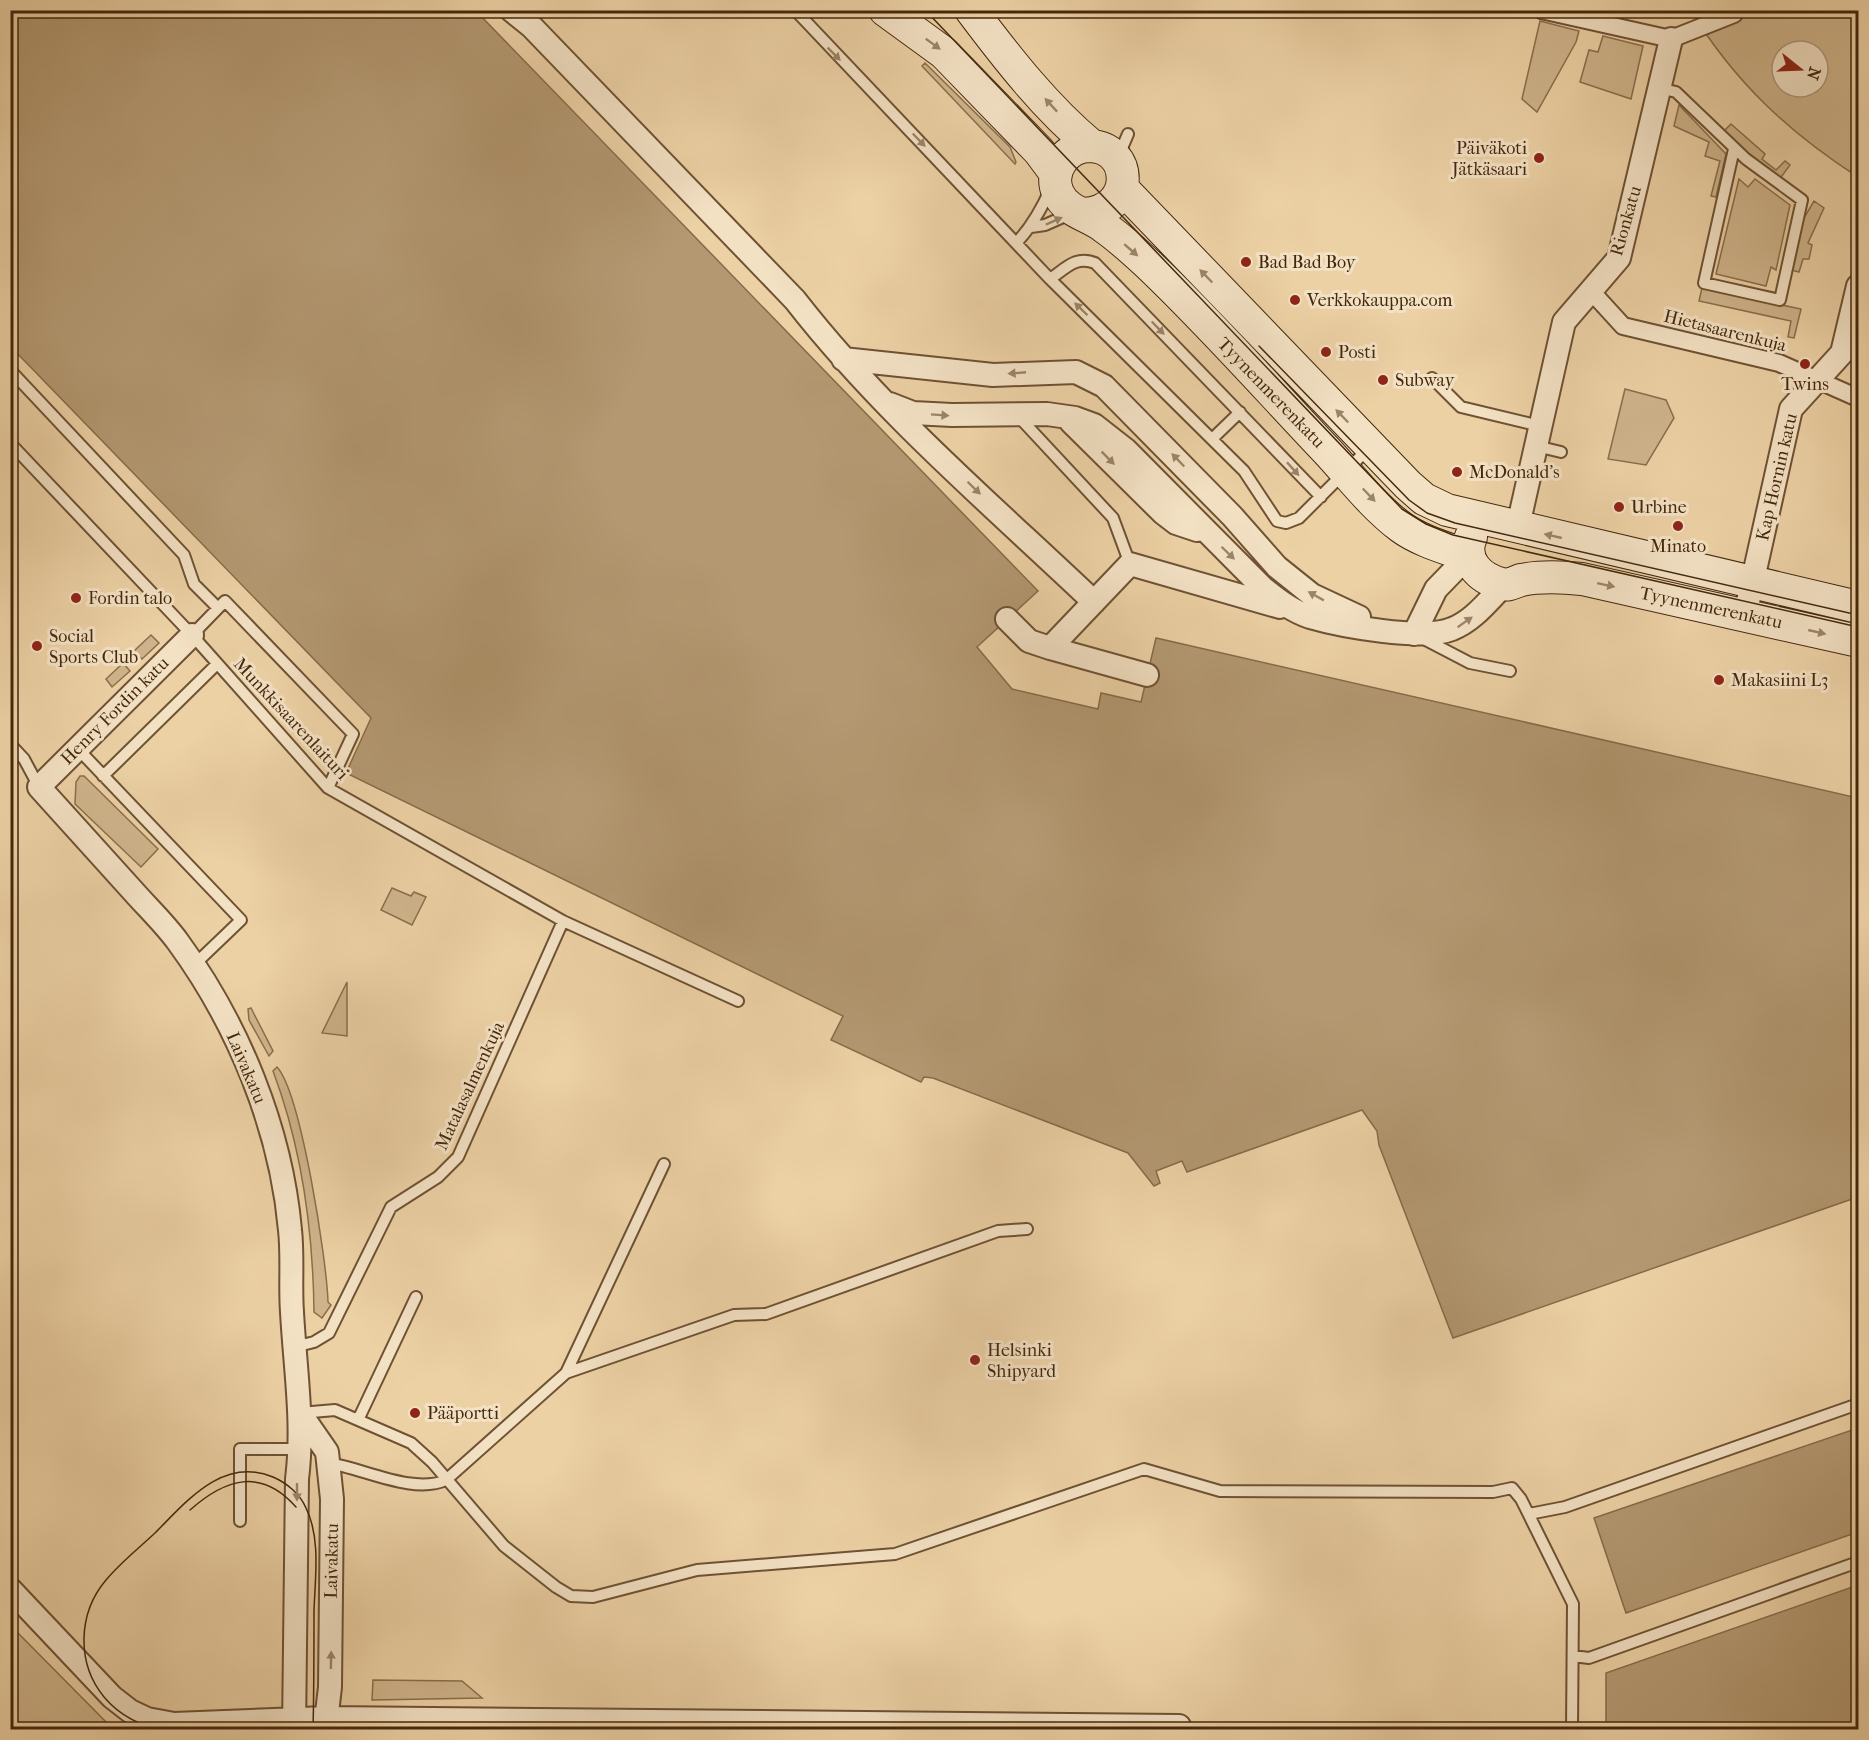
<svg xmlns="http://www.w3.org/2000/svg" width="1869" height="1740" font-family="'IM FELL French Canon',serif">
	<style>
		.green { fill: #cfb48b; stroke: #8a6e4c; stroke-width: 1.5; fill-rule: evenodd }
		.water { fill: #b39871; stroke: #876b49; stroke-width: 1.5 }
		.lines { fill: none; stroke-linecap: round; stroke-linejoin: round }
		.service-casing { stroke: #6e5233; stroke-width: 14 }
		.pedestrian-casing { stroke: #6e5233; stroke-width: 20 }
		.minor-casing { stroke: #6e5233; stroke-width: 26 }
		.secondary-casing { stroke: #44280d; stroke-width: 34 }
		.service { stroke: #f3e1c4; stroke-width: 10 }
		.pedestrian { stroke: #f3e1c4; stroke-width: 16 }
		.minor { stroke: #f3e1c4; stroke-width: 22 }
		.secondary { stroke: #f3e1c4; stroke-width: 32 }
		.tram { stroke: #44280d; stroke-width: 1.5 }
		.oneway { fill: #9c8468 }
		.poi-dot { fill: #8f2418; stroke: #f3e1c4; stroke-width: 2 }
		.labels { text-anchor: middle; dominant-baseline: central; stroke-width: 6; stroke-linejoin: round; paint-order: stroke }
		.poi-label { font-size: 18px; fill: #44280d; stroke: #f3e1c4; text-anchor: start }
		.street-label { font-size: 18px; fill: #44280d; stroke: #f3e1c4 }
	</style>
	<rect width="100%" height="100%" fill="#ecd1a5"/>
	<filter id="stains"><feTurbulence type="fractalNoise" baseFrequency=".00333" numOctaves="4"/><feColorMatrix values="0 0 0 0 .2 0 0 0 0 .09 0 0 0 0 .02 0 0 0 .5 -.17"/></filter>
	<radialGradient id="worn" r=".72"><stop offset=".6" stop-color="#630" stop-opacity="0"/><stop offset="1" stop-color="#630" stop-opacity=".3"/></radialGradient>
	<path class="green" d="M1691,11H1858V177C1788,132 1735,82 1691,11ZM1782,51H1818V87H1782Z
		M1540,21L1579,31L1576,42L1537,112L1522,99Z
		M1603,36L1643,46L1631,99L1580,82L1589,50L1598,52Z
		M925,63L1010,147L1016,162L1015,164L922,66Z
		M1679,105L1726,154L1716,197L1711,196L1720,161L1705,156L1709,142L1674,126Z
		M1731,124L1765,154L1762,159L1776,170L1785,161L1790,165L1779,180L1723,132Z
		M1739,179L1748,187L1755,179L1790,205L1776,270L1771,267L1766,286L1716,274Z
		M1814,201L1824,208L1808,243L1812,245L1809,259H1803L1799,272L1791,270L1801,223Z
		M1702,288L1801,309L1794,338L1788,337L1791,321L1699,301Z
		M1625,389L1666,400L1674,418L1646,465L1608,459Z
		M151,635L159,643L142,659L134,651Z
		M123,663L130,671L112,687L106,679Z
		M80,776H84L158,849L141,867L75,804L76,782Z
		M392,888L411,896L414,892L426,897L412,925L381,910Z
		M347,982V1036L322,1033Z
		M251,1008L273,1051L269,1056L249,1020L248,1009Z
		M277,1067C301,1093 327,1262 328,1302L331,1305L322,1318L314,1312C313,1229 302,1148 273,1071Z
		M10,1625L18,1633L113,1729H11Z
		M373,1680L462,1681L482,1698L372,1700Z"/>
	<path class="water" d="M11,11H476L1038,591L977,647L1012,689L1098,709L1101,693L1141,702L1156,638L1858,798V1197L1453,1338L1379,1145L1377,1131L1362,1110L1187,1172L1182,1161L1156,1171L1160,1183L1154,1186L1128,1153L933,1078L924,1077L921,1082L831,1040L843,1016L346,773L371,718L11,347Z
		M1858,1428V1532L1626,1613L1594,1518Z
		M1858,1585V1729H1606V1673Z"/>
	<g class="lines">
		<defs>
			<path id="service" d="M795,10L1050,279L1244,471L1277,521L1286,523L1299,518L1368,449
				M1659,88L1676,92L1746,159L1802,200L1780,300L1704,283L1734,149
				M1119,155L1128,134
				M1031,227L1045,225L1070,214
				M1016,243C1031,228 1042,208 1051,188
				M1050,279C1065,269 1076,255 1095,263L1321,497
				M10,370L184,555L194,584L218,608
				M1432,378L1461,407L1540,426
				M1018,416L1113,518L1130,564
				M1212,439L1240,412
				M10,443L192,635L328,788L563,921L738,1001
				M1536,446L1561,452
				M192,635L225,601L353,734L328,788
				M1422,638L1470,663L1510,671
				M10,744L24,759L39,787
				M78,749L241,920L194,965
				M103,776L217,664
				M294,1347L314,1342L329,1333L391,1207L438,1177L458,1157L563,921
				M566,1373L664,1164
				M300,1413L335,1410L358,1420L416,1297
				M358,1420L411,1443L432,1462L504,1546L556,1587L571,1596L593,1597L697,1570L895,1554L1144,1469L1220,1491L1493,1492L1512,1488L1521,1499L1573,1604L1572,1730
				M328,1463C363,1468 413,1495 446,1480L566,1373L734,1315L766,1314L998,1231L1027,1229
				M1529,1514L1565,1507L1858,1404
				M240,1521V1449H300
				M1573,1656L1589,1658L1858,1562"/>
			<path id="pedestrian" d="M1541,10L1671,39L1734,14
				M1591,291L1623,326L1779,363L1858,398"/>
			<path id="minor" d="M511,10L532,27L795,300C882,412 992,505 1094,602
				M843,359L993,375L1076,372L1104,386L1232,516L1277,567L1312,595L1359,617
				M890,404L913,413L952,415L1047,414L1075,418L1094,425L1126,450L1263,588C1278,600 1292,611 1310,617C1341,626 1423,641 1452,629C1473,621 1488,601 1504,585
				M1071,422L1163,513L1176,523L1197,530
				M1518,526L1564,322L1619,258L1671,39
				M1745,615L1791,409L1842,353L1858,286
				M1007,619L1029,641L1050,648L1130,564L1280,607
				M1414,634L1436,589L1468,556
				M192,635L39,787C71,822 102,857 133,891C148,908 165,924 178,942C238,1024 281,1128 290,1230C293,1257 290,1285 292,1312C295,1368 304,1423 297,1479L294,1730
				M1050,648L1147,675
				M300,1413L327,1452L332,1499L330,1687L325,1730
				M10,1589L112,1697L130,1711L147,1719L174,1724L326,1718L1179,1726V1730"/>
			<path id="secondary" d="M885,10L944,53L1039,151L1056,174
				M971,10C1007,58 1046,108 1092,146
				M1122,188L1408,485L1424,499L1447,510L1858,607
				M1085,214C1137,209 1132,147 1090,146C1066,146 1048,171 1058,193C1066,212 1089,215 1104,227C1120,238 1135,252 1149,265C1211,324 1269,390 1328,452C1351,477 1374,507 1401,527C1420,541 1446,548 1468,556
				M1471,537C1461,560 1480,579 1502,584C1508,586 1515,582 1521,580C1541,576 1562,577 1582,579L1858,641"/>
		</defs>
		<use href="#service" class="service-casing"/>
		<use href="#pedestrian" class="pedestrian-casing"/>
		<use href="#minor" class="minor-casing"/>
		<use href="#secondary" class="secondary-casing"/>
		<use href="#service" class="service"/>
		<use href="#pedestrian" class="pedestrian"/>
		<use href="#minor" class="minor"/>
		<use href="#secondary" class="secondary"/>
		<path class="tram" d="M925,10L1402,509L1426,524L1453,535L1858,627
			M1259,346L1409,500L1427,513L1455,523L1858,615
			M190,1510C225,1479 261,1467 296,1507
			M161,1726L191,1730
			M167,1730C143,1727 120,1716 104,1697C76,1663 78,1613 106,1580C120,1563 139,1548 155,1533C187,1501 223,1456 273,1477C287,1483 300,1494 306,1508C321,1538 315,1579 314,1611C314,1651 314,1690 313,1730"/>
	</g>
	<defs><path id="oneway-solid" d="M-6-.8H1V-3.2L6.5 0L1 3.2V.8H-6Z" transform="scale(1.5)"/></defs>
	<g class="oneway">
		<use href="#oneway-solid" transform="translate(933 44) rotate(36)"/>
		<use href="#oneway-solid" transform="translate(834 54) rotate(45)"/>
		<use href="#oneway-solid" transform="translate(1051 105) rotate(-133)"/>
		<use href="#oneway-solid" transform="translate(919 140) rotate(46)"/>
		<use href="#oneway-solid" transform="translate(1054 221) rotate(-24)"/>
		<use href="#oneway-solid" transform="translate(1131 250) rotate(41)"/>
		<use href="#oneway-solid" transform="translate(1206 276) rotate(-134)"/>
		<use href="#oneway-solid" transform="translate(1081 309) rotate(-136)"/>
		<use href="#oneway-solid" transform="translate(1158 328) rotate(46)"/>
		<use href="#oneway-solid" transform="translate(1017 373) rotate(175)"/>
		<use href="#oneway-solid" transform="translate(940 415) rotate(4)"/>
		<use href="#oneway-solid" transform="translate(1342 416) rotate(-134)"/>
		<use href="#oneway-solid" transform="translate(1108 458) rotate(45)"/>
		<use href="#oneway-solid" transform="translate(1178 460) rotate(-134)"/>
		<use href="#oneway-solid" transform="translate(1293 469) rotate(48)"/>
		<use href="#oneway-solid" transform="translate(974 488) rotate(44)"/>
		<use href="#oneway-solid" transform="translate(1369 495) rotate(46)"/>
		<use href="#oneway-solid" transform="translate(1553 536) rotate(-167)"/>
		<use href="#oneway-solid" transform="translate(1228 553) rotate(44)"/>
		<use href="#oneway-solid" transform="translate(1606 585) rotate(12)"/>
		<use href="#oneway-solid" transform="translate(1316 596) rotate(-151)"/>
		<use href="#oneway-solid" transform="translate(1465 622) rotate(-35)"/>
		<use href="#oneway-solid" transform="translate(1817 632) rotate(13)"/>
		<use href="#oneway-solid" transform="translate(297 1492) rotate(90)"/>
		<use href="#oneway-solid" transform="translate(331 1660) rotate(-89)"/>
	</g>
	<g class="poi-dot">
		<circle cx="1539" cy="158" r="6"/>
		<circle cx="1246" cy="262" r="6"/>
		<circle cx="1295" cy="300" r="6"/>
		<circle cx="1326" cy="352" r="6"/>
		<circle cx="1805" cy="364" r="6"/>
		<circle cx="1383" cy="380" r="6"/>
		<circle cx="1457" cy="472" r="6"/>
		<circle cx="1619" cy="507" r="6"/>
		<circle cx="1678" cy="526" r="6"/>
		<circle cx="76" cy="598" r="6"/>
		<circle cx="37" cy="646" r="6"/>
		<circle cx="1719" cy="680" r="6"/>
		<circle cx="975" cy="1360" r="6"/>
		<circle cx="415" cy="1413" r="6"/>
	</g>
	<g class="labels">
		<g class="poi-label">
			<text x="1527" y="148" text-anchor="end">Päiväkoti<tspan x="1527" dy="21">Jätkäsaari</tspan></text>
			<text x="1258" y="262">Bad Bad Boy</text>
			<text x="1307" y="300">Verkkokauppa.com</text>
			<text x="1338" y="352">Posti</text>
			<text x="1395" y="380">Subway</text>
			<text x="1805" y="384" text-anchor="middle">Twins</text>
			<text x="1469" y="472">McDonald's</text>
			<text x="1631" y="507">Urbine</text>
			<text x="1678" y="546" text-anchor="middle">Minato</text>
			<text x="88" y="598">Fordin talo</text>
			<text x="49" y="636">Social<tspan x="49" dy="21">Sports Club</tspan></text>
			<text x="1731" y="680">Makasiini L3</text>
			<text x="987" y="1350">Helsinki<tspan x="987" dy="21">Shipyard</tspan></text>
			<text x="427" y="1413">Pääportti</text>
		</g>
		<g class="street-label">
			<text transform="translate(1626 221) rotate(-74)">Rionkatu</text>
			<text transform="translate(1725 331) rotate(14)">Hietasaarenkuja</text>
			<text transform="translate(1271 393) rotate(46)">Tyynenmerenkatu</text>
			<text transform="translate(1777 477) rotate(-77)">Kap Hornin katu</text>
			<text transform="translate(1711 608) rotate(12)">Tyynenmerenkatu</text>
			<text transform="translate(115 711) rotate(-45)">Henry Fordin katu</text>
			<text transform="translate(291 719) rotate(47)">Munkkisaarenlaituri</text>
			<text transform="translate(246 1068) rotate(67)">Laivakatu</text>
			<text transform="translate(470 1086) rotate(-65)">Matalasalmenkuja</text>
			<text transform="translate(332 1561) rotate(-89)">Laivakatu</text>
		</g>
	</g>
	<rect width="1869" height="1740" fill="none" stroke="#ecd1a5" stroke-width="36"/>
	<rect x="12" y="12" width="1845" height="1716" fill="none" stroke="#44280d" stroke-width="3"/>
	<rect x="18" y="18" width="1833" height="1704" fill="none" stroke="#44280d" stroke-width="1.5"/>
	<g transform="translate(1800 69) rotate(108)"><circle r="28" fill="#f3e1c4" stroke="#ad977b" stroke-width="1.5"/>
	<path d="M0-4.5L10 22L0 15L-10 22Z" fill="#8f2418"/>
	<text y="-9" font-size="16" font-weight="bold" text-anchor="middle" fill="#44280d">N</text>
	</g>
	<rect width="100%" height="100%" filter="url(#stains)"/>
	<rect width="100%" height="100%" fill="url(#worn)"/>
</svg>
